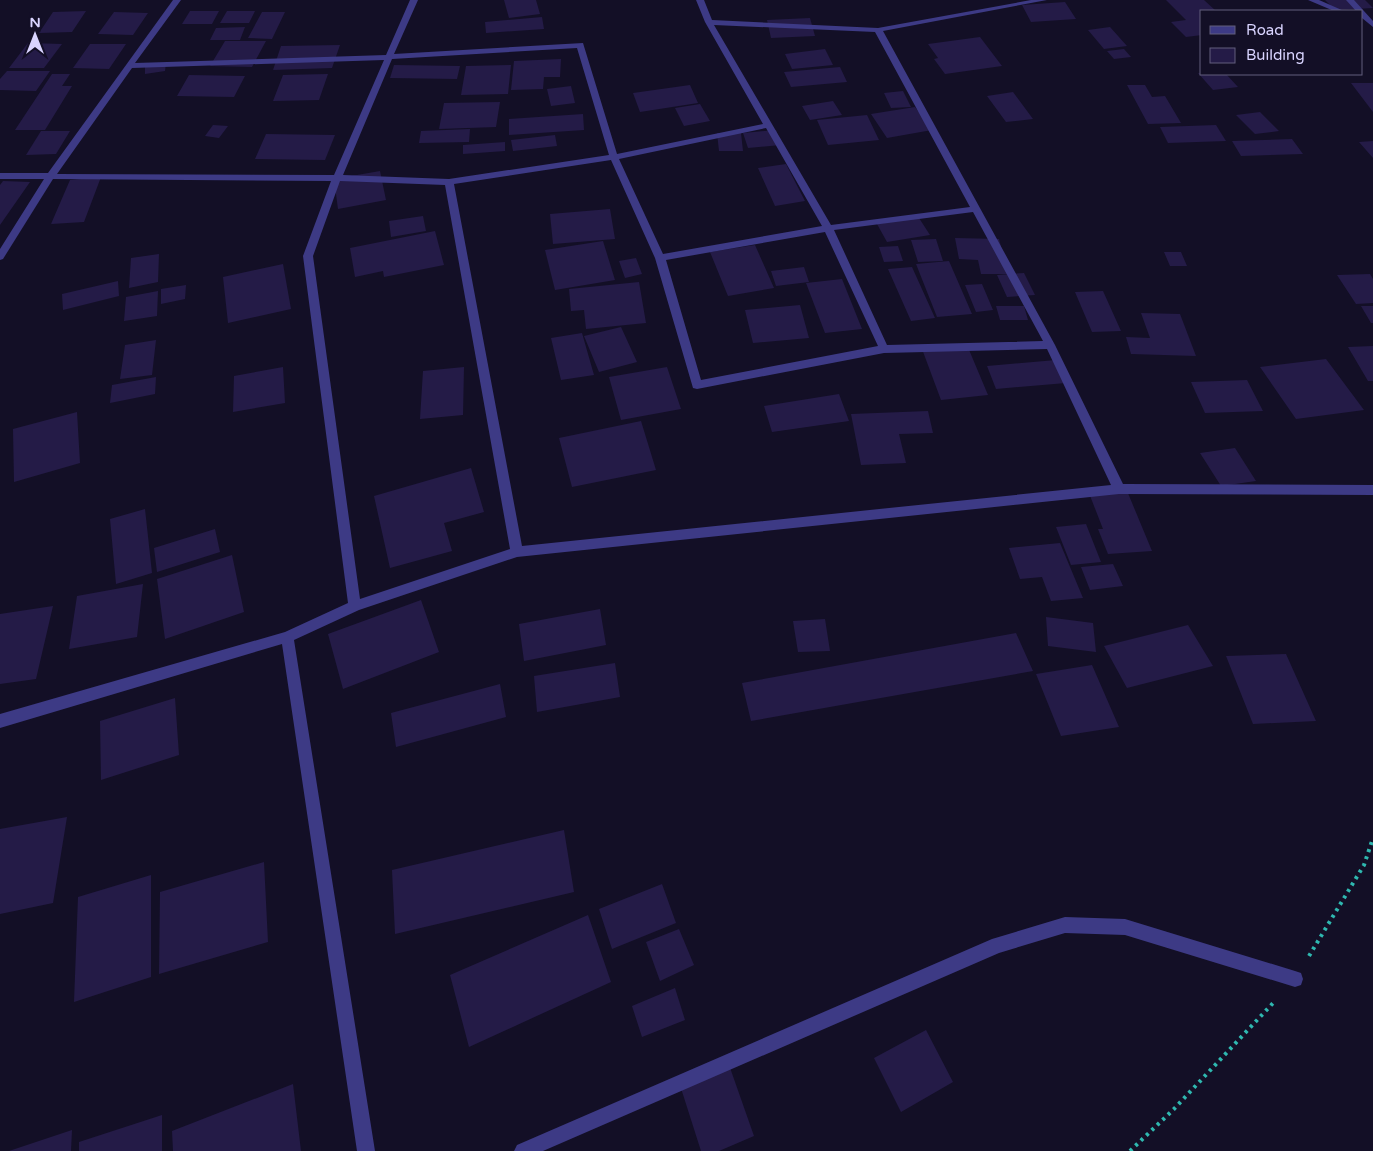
<svg xmlns="http://www.w3.org/2000/svg" width="1373" height="1151" font-family="'Varela Round',sans-serif">
	<style>
		.building { fill: #241b47 }
		.lines { fill: none; stroke-linecap: round; stroke-linejoin: round }
		.path { stroke: #2fb8b0; stroke-width: 4; stroke-dasharray: 3 4.5; stroke-linecap: butt }
		.street { fill: #3d3a85; fill-rule: evenodd }
	</style>
	<rect width="100%" height="100%" fill="#130f26"/>
	<path class="building" d="M504,0H536L540,14L509,18Z
		M1166,0H1204L1216,11H1202V35L1186,37L1171,22L1186,20Z
		M1325,0H1365L1373,8L1335,10Z
		M1065,2L1076,19L1031,22L1022,5Z
		M86,11L72,32L39,33L53,12Z
		M190,11H219L212,24H182Z
		M227,11H255L249,23H220Z
		M114,12L148,13L133,35L98,34Z
		M262,12H285L272,39L248,38Z
		M542,17L544,29L486,33L485,22Z
		M810,18L815,36L771,38L767,20Z
		M245,27L240,40H210L216,28Z
		M1110,27L1127,46L1104,49L1088,30Z
		M980,37L1002,66L945,74L934,59L938,58L928,44Z
		M225,41H266L252,67L210,66Z
		M28,43L62,44L44,68H9Z
		M90,44H126L109,69L73,68Z
		M340,45L332,68L273,70L281,46Z
		M825,49L833,65L792,69L785,54Z
		M1124,49L1131,57L1114,59L1107,51Z
		M561,59L560,77H544L543,89L511,90L514,61Z
		M166,63L165,71L145,74V66Z
		M394,65L460,66L457,79L390,78Z
		M511,65L508,94L461,95L466,66Z
		M840,67L847,82L791,87L784,72Z
		M7,71H50L36,91L0,90V79Z
		M1198,73L1226,74L1238,87L1213,90Z
		M52,74H70L62,86H72L45,130H15Z
		M328,74L319,100L273,101L283,75Z
		M189,75L245,76L234,97L177,96Z
		M1351,83H1373V112Z
		M690,85L698,103L640,112L633,93Z
		M1127,85H1145L1152,97L1165,96L1181,123L1148,124Z
		M571,86L575,103L551,106L547,89Z
		M903,91L911,107L891,108L884,93Z
		M1013,92L1033,119L1006,122L987,96Z
		M833,101L842,115L810,120L802,106Z
		M500,102L496,127L439,129L444,103Z
		M700,104L710,121L684,126L675,108Z
		M915,107L932,130L887,138L871,114Z
		M1260,112L1279,131L1255,134L1236,115Z
		M583,114L584,130L509,135V119Z
		M867,115L879,140L828,145L817,120Z
		M213,125L228,126L219,138L205,136Z
		M1216,125L1226,141L1168,143L1160,127Z
		M470,129L469,142L419,143L421,131Z
		M776,130L781,145L748,148L743,133Z
		M41,131H70L56,154L26,155Z
		M717,133H741L743,151H719Z
		M266,134L335,135L325,160L255,159Z
		M555,135L557,146L513,151L511,140Z
		M1292,139L1303,154L1241,156L1232,141Z
		M1373,141V158L1359,142Z
		M505,142V151L463,154V145Z
		M786,164L805,201L775,206L758,168Z
		M380,171L386,200L338,209L334,179Z
		M101,177L84,222L51,224L70,180Z
		M3,181L30,182L0,225V185Z
		M610,209L615,239L553,244L550,214Z
		M423,216L426,231L391,237L389,221Z
		M919,218L930,235L887,242L877,224Z
		M435,231L444,265L384,277L383,271L355,277L350,248Z
		M955,238L999,239L1008,274H981L978,260L959,259Z
		M936,239L943,261L918,262L911,240Z
		M603,241L615,280L555,290L545,250Z
		M755,245L774,288L728,296L710,252Z
		M898,246L903,261L884,262L879,247Z
		M1164,252H1181L1187,266H1170Z
		M159,254L158,282L129,288L131,258Z
		M636,258L642,274L625,278L619,261Z
		M949,261L972,314L937,317L916,264Z
		M283,264L291,309L228,323L223,277Z
		M804,267L809,282L776,286L771,271Z
		M912,267L935,318L911,321L888,269Z
		M1024,273L1035,295L1007,297L997,275Z
		M1370,274L1373,279V303L1356,304L1337,275Z
		M842,279L862,329L825,333L806,283Z
		M118,281L119,296L63,310L62,294Z
		M639,282L646,323L586,329L584,310L571,311L569,289Z
		M982,284L993,310L976,312L965,285Z
		M186,285L185,299L161,304V289Z
		M158,291L157,316L124,321L126,297Z
		M1103,291L1121,331L1092,332L1075,292Z
		M800,305L809,338L753,343L745,310Z
		M996,306H1024L1028,320H1000Z
		M1361,306H1373V323H1371Z
		M1141,313L1180,314L1196,356L1131,354L1126,337L1150,338Z
		M621,327L637,362L599,372L584,336Z
		M582,333L594,375L561,380L551,338Z
		M156,340L152,375L120,379L125,345Z
		M967,345L988,395L941,400L922,349Z
		M1373,346V381H1368L1348,347Z
		M1326,359L1364,410L1296,419L1260,367Z
		M1056,360L1066,383L996,389L987,366Z
		M283,367L285,403L233,412L234,376Z
		M464,367L463,415L420,419L423,371Z
		M667,367L681,409L621,420L609,377Z
		M156,377L155,394L110,403L112,385Z
		M1247,380L1263,411L1205,413L1191,382Z
		M839,394L849,421L772,432L764,406Z
		M928,411L933,433L899,434L906,463L861,465L851,414Z
		M77,412L80,463L14,482L13,429Z
		M641,421L656,470L572,487L559,438Z
		M1235,448L1256,481L1221,486L1200,453Z
		M471,468L484,512L444,523L452,551L390,568L374,496Z
		M1125,486L1152,551L1108,554L1098,529H1103L1087,488Z
		M145,509L152,573L116,584L110,519Z
		M1086,524L1101,562L1071,565L1056,527Z
		M215,529L220,552L157,572L154,548Z
		M1060,543L1083,598L1051,601L1042,577L1020,579L1009,548Z
		M232,555L244,612L165,639L157,579Z
		M1113,564L1123,586L1090,590L1081,567Z
		M143,584L137,637L69,649L77,596Z
		M421,600L439,652L343,689L328,634Z
		M53,606L36,679L0,684V614Z
		M600,609L606,645L524,661L519,624Z
		M1046,617L1093,623L1096,652L1048,646Z
		M825,619L830,651L798,652L793,621Z
		M1188,625L1213,666L1127,688L1104,646Z
		M1016,633L1033,671L751,721L742,683Z
		M1286,654L1316,721L1253,724L1226,656Z
		M615,663L620,697L537,712L534,676Z
		M1092,665L1119,727L1061,736L1036,674Z
		M500,684L506,717L396,747L391,713Z
		M175,698L179,755L101,780L100,721Z
		M67,817L53,903L0,914V829Z
		M564,830L574,892L395,934L392,870Z
		M264,862L268,942L159,974L160,892Z
		M151,875V977L74,1002L78,897Z
		M662,884L676,923L612,949L599,909Z
		M588,915L611,982L469,1047L450,975Z
		M679,929L694,965L660,981L646,942Z
		M675,988L685,1020L642,1037L632,1006Z
		M926,1030L953,1082L901,1112L874,1058Z
		M728,1062L754,1136L719,1151H701L679,1082Z
		M293,1084L301,1151H173L172,1131Z
		M162,1115V1151H79V1142Z
		M72,1130L71,1151H9Z"/>
	<g class="lines">
		<path class="path" d="M1309,956L1364,865L1373,838
			M1130,1151L1174,1109L1274,1002"/>
		<path class="street" d="M173,0H181L135,63L386,55L410,0H418L394,54L583,43L617,154L763,124L705,22L696,0H704L712,20L878,28L1031,0H1047L883,31L1055,345L1123,484L1373,485V495L1119,494L517,557L359,610L294,640L375,1151H357L282,644L0,728V714L285,632L348,603L303,256L331,181L53,179L3,259L0,260V249L44,179H0V173H48ZM714,25L875,32L970,207L831,225ZM577,48L609,155L449,179L343,175L392,59ZM384,60L334,175L57,174L132,68ZM766,128L822,226L663,254L619,159ZM611,160L655,258L693,388L697,389L884,353L1047,349L1111,485L522,546L454,184ZM340,181L445,185L510,549L360,599L313,256ZM973,212L1043,341L887,345L834,230ZM825,232L878,346L701,380L666,260Z
			M1308,0H1319L1344,11H1334Z
			M1346,0H1354L1373,21V27L1362,18V11H1356Z
			M1065,917L1125,919L1295,971L1301,973L1303,979L1301,985L1295,987L1125,935L1065,933L999,953L543,1151H514L517,1145L992,939Z"/>
	</g>
	<rect x="1200" y="10" width="162" height="65" fill="#130f26" stroke="#625e7d"/>
	<rect x="1210" y="26" width="25" height="8" fill="#3d3a85" stroke="#625e7d"/>
	<text x="1246" y="35" font-size="15" fill="#d9d4ff">Road</text>
	<rect x="1210" y="48" width="25" height="15" fill="#241b47" stroke="#625e7d"/>
	<text x="1246" y="60" font-size="15" fill="#d9d4ff">Building</text>
	<g transform="translate(35 35)" stroke="#130f26" stroke-width="4" paint-order="stroke">
	<path d="M0-4L9 19L0 12L-9 19Z" fill="#d9d4ff"/>
	<text y="-8" font-size="14" font-weight="bold" text-anchor="middle" fill="#d9d4ff">N</text>
	</g>
</svg>
